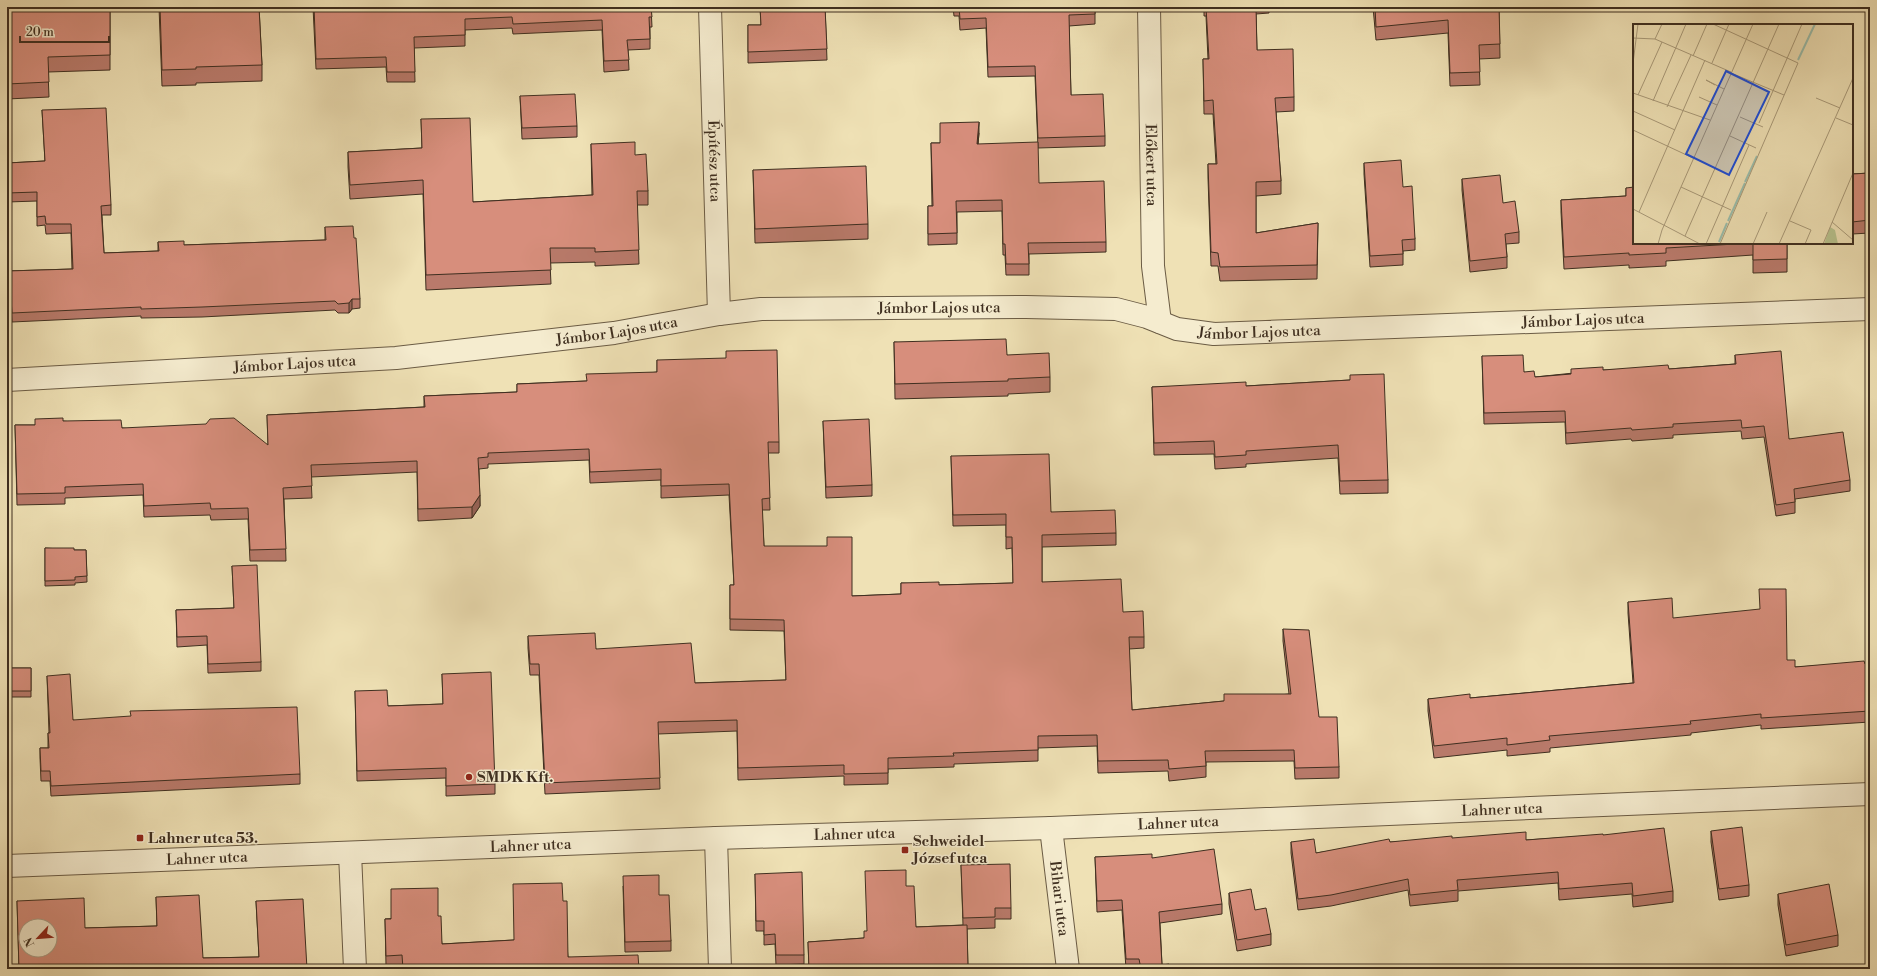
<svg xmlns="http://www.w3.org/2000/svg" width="1877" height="976" font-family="'Libre Bodoni',serif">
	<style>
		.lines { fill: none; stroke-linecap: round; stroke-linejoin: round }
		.minor-casing { stroke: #6b5c45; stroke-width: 24 }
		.minor { stroke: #f5eccf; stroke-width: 22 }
		.wall { fill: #b97a6b; stroke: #3f2f20 }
		.shaded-wall { fill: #966357; stroke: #3f2f20 }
		.building { fill: #d78e7c; stroke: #3f2f20; fill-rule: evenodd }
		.poi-dot { fill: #8f2418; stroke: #f5eccf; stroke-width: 1.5 }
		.labels { text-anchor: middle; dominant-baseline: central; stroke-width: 3; stroke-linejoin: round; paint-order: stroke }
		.street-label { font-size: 15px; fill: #3f2f20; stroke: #f5eccf }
		.poi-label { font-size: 15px; font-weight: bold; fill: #3f2f20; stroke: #f5eccf; text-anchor: start }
		.inset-river { fill: none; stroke: #9abead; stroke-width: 2 }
		.inset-road { fill: none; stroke: #a99a79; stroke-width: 1 }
		.view { fill: #1d4ed8; fill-opacity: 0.15; stroke: #1d4ed8; stroke-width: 2 }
		.inset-edge { fill: none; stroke: #3f2f20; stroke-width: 2 }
	</style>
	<rect width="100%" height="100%" fill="#efe1b5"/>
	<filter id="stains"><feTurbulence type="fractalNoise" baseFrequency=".005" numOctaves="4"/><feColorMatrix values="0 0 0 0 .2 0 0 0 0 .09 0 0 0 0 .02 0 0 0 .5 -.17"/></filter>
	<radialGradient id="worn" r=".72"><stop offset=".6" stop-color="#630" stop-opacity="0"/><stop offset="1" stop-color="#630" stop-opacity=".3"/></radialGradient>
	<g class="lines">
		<defs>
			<g id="minor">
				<path id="s1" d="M710,7L719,314"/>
				<path id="s2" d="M1149,7L1153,266L1160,322"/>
				<path id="s3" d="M7,380L396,358L614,333L719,314L761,309L1026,307L1116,309L1147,317L1177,329L1214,334L1870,309"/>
				<path id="s4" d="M1051,828L1068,969"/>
				<path d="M716,838L720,969"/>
				<path d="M350,853L355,969"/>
				<path id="s5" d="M7,866L716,838L1051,828L1870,794"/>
			</g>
		</defs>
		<use href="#minor" class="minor-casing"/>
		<use href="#minor" class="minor"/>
	</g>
	<path class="wall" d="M7,7H110V70L48,72L49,97L7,99Z
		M159,7H259L262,65V81L196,83V85L162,86Z
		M313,7H651L652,27H650V49L628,50L629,70L604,72L602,30L513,34L512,28L465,30V46L414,48L415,82H387L386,67L316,69Z
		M760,7H825L827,60L748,63V25H761Z
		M953,7H1095V24L1069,26L1071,95L1105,136V146L1038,148L1035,76L988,77L986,28L960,30L959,16H954Z
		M1204,7H1269V13L1256,14L1257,50L1294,97V111L1276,112L1281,181V194L1256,196V233L1318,223L1317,279L1220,281L1218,266H1211L1208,178V164H1216L1213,114H1204L1203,59H1208L1206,16H1204Z
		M1373,7H1499L1500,58L1479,59L1480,85L1450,86L1448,33L1376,40Z
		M1614,7H1664L1614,10Z
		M1679,7H1722V10L1679,11Z
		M520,96L577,126V137L522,139Z
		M42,110L111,205V215H102L104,253L158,251V242L184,245L325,240V227L360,299V308L352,309L349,313H338L335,310L202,317L141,318V316L12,322L11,308L7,309V271L72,269L71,233L46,234L45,225L37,226V201L7,202V163L45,161Z
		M421,119L473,202L592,195L591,144L635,155L648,191V205H637L639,264L595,266V262L550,263L551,284L426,290L423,194L350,199L348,167V152L422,148Z
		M979,133L978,144L1039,183L1106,242V252L1029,254V275H1006L1005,255H1003L1002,211L957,212V244L928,245V206H932L931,143H940Z
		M1364,163L1403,187L1415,239V250L1403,251V265L1370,267L1364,174Z
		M753,170L868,224V239L755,243Z
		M1870,173V233L1852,234V174Z
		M1462,179L1503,203L1519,232V243L1506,244L1507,257V268L1470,272L1462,190Z
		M1626,188L1787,243V272L1753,273V255L1666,261V266L1629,268V265L1564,269L1561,212V200L1626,196Z
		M894,342L1007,355L1050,377V392L1008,394V396L895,399Z
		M1735,355L1789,439L1850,480V491L1795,499V513L1776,516L1764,437L1742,439L1741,431L1673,435V438L1632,441L1631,439L1566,444L1565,422L1484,424L1482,356L1524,372L1535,377L1603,370L1669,369L1735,364Z
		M657,360L779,442V453H768L770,510H762L764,546L852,596L901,594V583L939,585L1013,583L1012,548L1006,549V525L953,526L951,456L1051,512L1116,533V545L1042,547V582L1123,612L1144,637V648L1129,649L1132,710L1224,701L1289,694L1283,641V629L1339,767V778L1295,779L1294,761L1206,762V777L1169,781L1168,771L1098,773L1097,746L1038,748V761L954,764V767L888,769V784L844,785V776L738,780L737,731L658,734L660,789L545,794L539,675H530L528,648V636L596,649L695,683L786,680L784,631L730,630V585H734L729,495L661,498V480L590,483L589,460L488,464V468L479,469L480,506L472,518L418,521L417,472L311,477L312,498L284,499L286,561H250L248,519L211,520L210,515L144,517L143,495L65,498V504L17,505L15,425H35L63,421L268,445L267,415L424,407V396L517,392V384L586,381L657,372Z
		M1350,380L1388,480V493L1340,494L1338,458L1246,464V467L1215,469L1214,454L1154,455L1152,387L1246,386Z
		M823,421L872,485V496L826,498Z
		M45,548L74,550H86L87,582L75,583V585L45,586Z
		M232,566L261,662V671L208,673L207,645L177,647L176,610L234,608Z
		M1628,602L1787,660L1795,667L1870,663V722L1761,729V725L1691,733V735L1550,748V752L1507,756V750L1434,758L1428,711V699L1470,698L1633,683L1628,613Z
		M8,668H31V697H9Z
		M442,674L495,784V794L446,796V778L357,781L355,691L388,706L443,704Z
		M47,676L73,720L300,774V784L51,796L50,781H41L40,758V748H48V733H49Z
		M1711,831L1749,885V896L1719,900L1711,842Z
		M1603,835L1673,891V902L1633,907L1632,894L1559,900L1558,883L1458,891V901L1410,906L1408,890L1331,906L1298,910L1291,853V842L1316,853L1390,842L1526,840Z
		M1095,857L1152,858L1222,904V914L1160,923L1162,965L1169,969H1126L1122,910L1097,912Z
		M961,865L1011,908V919H995V928L967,929L968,969H809L808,942L864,938L867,931L906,886L916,927L963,925Z
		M755,874L804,955V964L776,965L775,944L764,945V931H756Z
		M623,886L659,895L671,941V951L625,952Z
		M1229,893L1255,910L1271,934V945L1237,951L1229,904Z
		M1778,894L1838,935V946L1786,956L1778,905Z
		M156,897L203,958L259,957L256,901L307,969H19L17,901L85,928L157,926Z
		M563,901L568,957L639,969H402V965H386L385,919L438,916L442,944L514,940Z"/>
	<path class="shaded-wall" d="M979,122V133L977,155V144Z
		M352,299V309L349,313V303Z
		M480,495V506L472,518V507Z"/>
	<path class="building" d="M7,7H110V55L48,57L49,82L7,84Z
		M160,7H259L262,65L196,67V69L162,70Z
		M314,7H651L652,17H649L650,39L627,40L629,60L604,61L602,20L513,24L512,17L465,19V35L414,37L415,72H387L386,57L316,59Z
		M760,7H825L827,49L748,52V25H761Z
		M959,7H1095V14L1069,15L1071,95L1103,94L1105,136L1038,138L1035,66L988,67L986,18L960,19Z
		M1206,7H1256L1257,50L1293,49L1294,97L1275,98L1281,181L1256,182V233L1318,223L1317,265L1220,267L1218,253L1211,252L1208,164H1217L1213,100L1204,101L1203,59H1209Z
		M1375,7H1499L1500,44L1479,45L1480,72L1450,73L1448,20L1376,27Z
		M575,94L577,126L522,128L520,96Z
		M106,108L111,205L101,206L104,253L159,251L158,242L184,241V245L326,240L325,227L353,226L354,238H356L360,299H352L349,303L338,304L335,301L202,307L141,309V307L12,313L11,299H7V271L73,269L71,224H46L45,216L37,217V192L7,193V163L45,161L42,110Z
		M470,118L473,202L593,195L591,144L635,142V155L646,154L648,191H637L639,250L595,252V248H550L551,270L426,275L423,180L350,185L348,152L422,148L421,119Z
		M979,122L977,144L1038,142L1039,183L1104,181L1106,242L1028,243L1029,264H1006L1005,244H1003L1002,200L956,201L957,233L928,234V206H933L931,143H940V123Z
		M1401,160L1403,187L1412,186L1415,239L1402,240L1403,254L1370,256L1364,163Z
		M866,166L868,224L755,229L753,170Z
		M1870,173V220L1852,222V174Z
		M1500,175L1503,203L1515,201L1519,232L1505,234L1507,257L1470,261L1462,179Z
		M1634,187V243H1787V259L1753,260V243L1666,248V253L1629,255V253L1564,257L1561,200L1626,196V188Z
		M1006,339L1007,355L1049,353L1050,377L1008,379V381L895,384L894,342Z
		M777,350L779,442H768L770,498L762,499L764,546H827V537H852V596L901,594V583L939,582V585L1013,583L1012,537H1006V514L953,515L951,456L1049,454L1051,512L1115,510L1116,533L1042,535V582L1121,579L1123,612L1143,611L1144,637H1129L1132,710L1224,701V694H1291L1283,629L1309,630L1319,717H1337L1339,767L1295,768L1294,750L1205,751L1206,766L1169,769L1168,760L1098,761L1097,735L1038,736V750L953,753L954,756L888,758V773L844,774V765L738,768L737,720L658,722L660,778L545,783L539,664H530L528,636L595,633L596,649L691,643L695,683L786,680L784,620L730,619V585H734L729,484L661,486V469L590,472L589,449L488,453V457L478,458L480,495L472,507L418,509L417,461L311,465L312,486L283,488L286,549L250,550L248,508L211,509L210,503L144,506L143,484L65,487V493L17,494L15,425H35V419L63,418V421L121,420L122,428L206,424L210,419L234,418L268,445L267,415L425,407L424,396L517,392V384L587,381L586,374L657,372V360L726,358V351Z
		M1781,351L1789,439L1843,432L1850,480L1794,489L1795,502L1776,505L1764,426L1742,428L1741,420L1673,424V427L1632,430L1631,428L1566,433L1565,411L1484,413L1482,356L1523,355L1524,372L1534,371L1535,377L1571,374V369L1603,367V370L1668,365L1669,369L1736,364L1735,355Z
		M1384,374L1388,480L1340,481L1338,445L1246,451V455L1215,457L1214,441L1154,443L1152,387L1246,382V386L1350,380V375Z
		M869,419L872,485L826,487L823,421Z
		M45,548H74V550H86L87,576L75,577V580L45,581Z
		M257,565L261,662L208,664L207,636L177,637L176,610L234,608L232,566Z
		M1759,589H1786L1787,660H1795V667L1864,661L1865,664L1870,663V711L1761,718V714L1690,721L1691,724L1549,736L1550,740L1507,745V738L1434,746L1428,699L1470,694V698L1634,683L1628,602L1672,598L1673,618L1760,609Z
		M8,668H31V691H9Z
		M491,672L495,784L446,786V768L357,771L355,691L387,690L388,706L443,704L442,674Z
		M70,674L73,720L131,716L130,711L297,707L300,774L51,786L50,771H41L40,748H49L48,733H50L47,676Z
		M1742,827L1749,885L1719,889L1711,831Z
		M1664,828L1673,891L1633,896L1632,883L1559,889L1558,872L1457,880L1458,890L1410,895L1408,879L1331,895L1298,899L1291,842L1314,839L1316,853L1389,839L1390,842L1452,836V838L1526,832V840L1603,834V835Z
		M1214,849L1222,904L1159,912L1162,965L1169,964V969H1141L1139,959H1126L1122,900L1097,901L1095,857L1152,854V858Z
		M1010,864L1011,908H995V917L963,918L961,865Z
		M906,870V886H914L916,927L967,925L968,969H809L808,942L864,938V931H867L865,871Z
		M802,872L804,955H776L775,934L764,935V921H756L755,874Z
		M659,875V895H669L671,941L625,942L623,876Z
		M562,883L563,901H567L568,957L638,955L639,969H403L402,955L386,956L385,919H391V889L438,888V916H441L442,944L514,940L513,884Z
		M1829,884L1838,935L1786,945L1778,894Z
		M1251,889L1255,910L1266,908L1271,934L1237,940L1229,893Z
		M199,895L203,958L259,957L256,901L303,899L307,969H19L17,901L84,898L85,928L157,926L156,897ZM26,926H50V950H26Z"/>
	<g class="poi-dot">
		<circle cx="469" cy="777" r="4"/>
		<rect x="136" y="834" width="8" height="8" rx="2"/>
		<rect x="901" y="846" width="8" height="8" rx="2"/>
	</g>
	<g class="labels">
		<g class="street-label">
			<text stroke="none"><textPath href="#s1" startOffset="154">Építész utca</textPath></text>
			<text stroke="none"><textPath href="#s2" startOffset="158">Előkert utca</textPath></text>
			<text stroke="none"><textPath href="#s3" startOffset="936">Jámbor Lajos utca</textPath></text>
			<text stroke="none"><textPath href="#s3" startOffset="1584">Jámbor Lajos utca</textPath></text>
			<text stroke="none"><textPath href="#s3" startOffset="612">Jámbor Lajos utca</textPath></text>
			<text stroke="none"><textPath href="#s3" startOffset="1260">Jámbor Lajos utca</textPath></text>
			<text stroke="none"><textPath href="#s3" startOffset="288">Jámbor Lajos utca</textPath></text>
			<text stroke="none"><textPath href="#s5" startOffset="1496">Lahner utca</textPath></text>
			<text stroke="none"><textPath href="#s5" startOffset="1172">Lahner utca</textPath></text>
			<text stroke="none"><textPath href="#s5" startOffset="848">Lahner utca</textPath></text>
			<text stroke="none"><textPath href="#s5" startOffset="524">Lahner utca</textPath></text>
			<text stroke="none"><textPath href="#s5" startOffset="200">Lahner utca</textPath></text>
			<text stroke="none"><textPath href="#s4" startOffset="71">Bihari utca</textPath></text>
		</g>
		<g class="poi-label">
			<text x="477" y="777">SMDK Kft.</text>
			<text x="148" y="838">Lahner utca 53.</text>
			<text x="913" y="841">Schweidel<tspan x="913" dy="17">József utca</tspan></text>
		</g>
	</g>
	<g transform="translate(1633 24)">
		<rect width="220" height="220" fill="#efe1b5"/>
		<path d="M197,203L202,206L205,220H191Z" fill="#b8c38e"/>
		<path class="inset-river" d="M165,36L182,0M112,158L124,132M95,197L112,159M86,218L94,199"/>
		<path class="inset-road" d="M80,0L165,39L87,220M0,14L22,15L98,48M22,15L29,0M60,32L74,0M0,39L5,0M79,39L96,0M98,49L151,71M82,61L73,56L91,65M0,69L77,96M5,71L29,18M66,73L84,81M183,74L207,84M20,77L53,0M34,83L58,31M0,87L42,106M107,93L130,103M203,94L220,101M126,99L169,0M0,106L60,134M97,112L123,124M48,163L98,186M0,185L67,220M6,188L72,36M157,197L178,206L172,220M199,198L220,216M52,212L146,0M25,220L29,206L120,0M73,220L116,121M120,220L134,188M146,220L220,54M190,220L220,149"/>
		<path class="view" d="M93,47L136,68L96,151L53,130Z"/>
		<rect width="220" height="220" class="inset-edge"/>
	</g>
	<rect width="1877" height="976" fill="none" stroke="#efe1b5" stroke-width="24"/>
	<rect x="8" y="8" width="1861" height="960" fill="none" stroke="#3f2f20" stroke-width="2"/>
	<rect x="12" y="12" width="1853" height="952" fill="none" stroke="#3f2f20"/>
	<g transform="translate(38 938) rotate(244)"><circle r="19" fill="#f5eccf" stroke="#aca089"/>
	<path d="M0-3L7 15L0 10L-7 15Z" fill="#8f2418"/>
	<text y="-6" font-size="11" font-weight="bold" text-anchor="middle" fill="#3f2f20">N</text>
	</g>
	<path d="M20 36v6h89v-6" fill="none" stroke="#3f2f20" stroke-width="2"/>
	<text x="26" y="36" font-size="12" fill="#3f2f20" stroke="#f5eccf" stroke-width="3" paint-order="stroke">20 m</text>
	<rect width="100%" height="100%" filter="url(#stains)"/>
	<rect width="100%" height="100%" fill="url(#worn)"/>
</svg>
